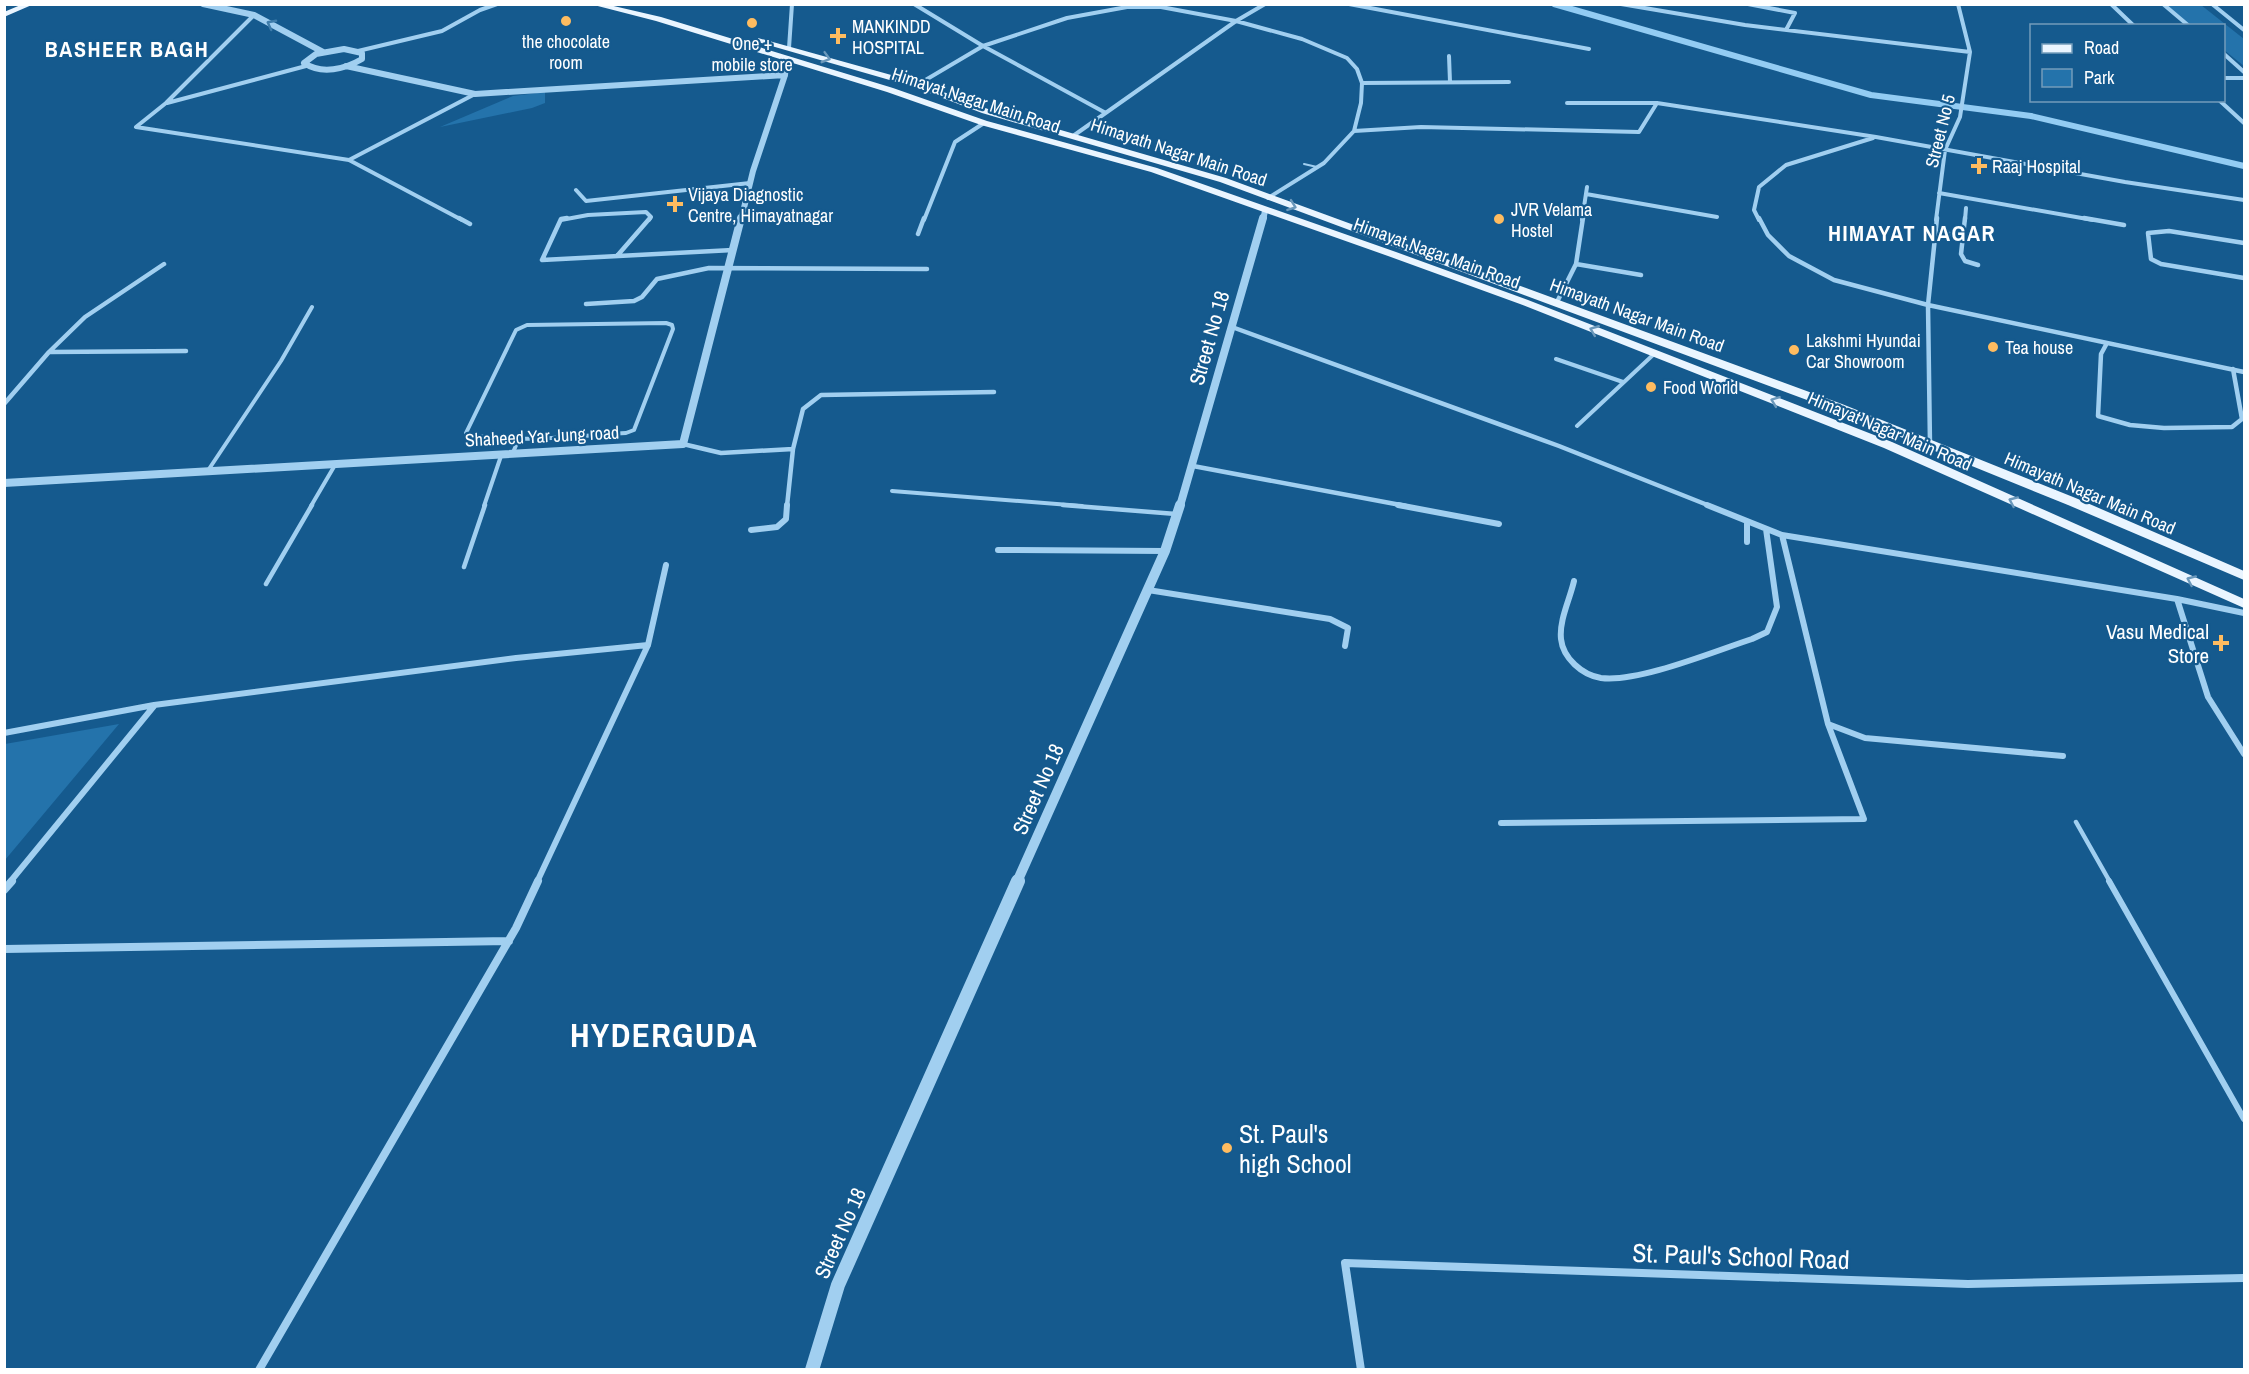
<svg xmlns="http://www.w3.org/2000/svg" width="2249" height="1374" font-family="'Archivo Narrow',sans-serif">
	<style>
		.green { fill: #2473ab }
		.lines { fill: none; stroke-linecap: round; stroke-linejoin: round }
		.stream { stroke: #93ccf3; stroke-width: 6 }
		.service-far3 { stroke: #a1cff0; stroke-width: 2 }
		.service-far2 { stroke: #a1cff0; stroke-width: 4 }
		.service-far1 { stroke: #a1cff0; stroke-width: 4.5 }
		.service { stroke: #a1cff0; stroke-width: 6 }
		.minor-far3 { stroke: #a1cff0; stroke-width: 4 }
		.minor-far2 { stroke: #a1cff0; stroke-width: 4.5 }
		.minor-far1 { stroke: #a1cff0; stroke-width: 6 }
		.minor { stroke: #a1cff0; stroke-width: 8 }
		.tertiary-far3 { stroke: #a1cff0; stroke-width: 6 }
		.tertiary-far2 { stroke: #a1cff0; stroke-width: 8 }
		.tertiary-far1 { stroke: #a1cff0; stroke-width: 10 }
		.tertiary { stroke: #a1cff0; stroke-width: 14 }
		.primary { fill: #eaf5ff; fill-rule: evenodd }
		.oneway { stroke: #3f7dab }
		.oneway2 { stroke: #6a98bb }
		.poi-dot { fill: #ffbc60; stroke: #155a8e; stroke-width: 2 }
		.labels { text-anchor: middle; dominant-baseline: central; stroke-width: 4.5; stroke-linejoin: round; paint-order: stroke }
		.far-poi-label { font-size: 18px; fill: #fff; stroke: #155a8e; text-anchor: start }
		.far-street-label { font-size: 18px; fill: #fff; stroke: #155a8e }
		.street-label { font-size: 21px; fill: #fff; stroke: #155a8e }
		.poi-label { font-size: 21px; fill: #fff; stroke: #155a8e; text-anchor: end }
		.far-district-label { font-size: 22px; font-weight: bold; letter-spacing: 1.5px; fill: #fff; stroke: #155a8e }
		.near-poi-label { font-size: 26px; fill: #fff; stroke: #155a8e; text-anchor: start }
		.near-street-label { font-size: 26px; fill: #fff; stroke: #155a8e }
		.near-district-label { font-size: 33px; font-weight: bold; letter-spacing: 1.5px; fill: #fff; stroke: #155a8e }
	</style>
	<rect width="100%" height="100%" fill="#155a8e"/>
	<path class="green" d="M2163,5H2201L2244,39V66L2224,50V26L2190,25Z
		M545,92V103L532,108L440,127L513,96Z
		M119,724L5,860V744Z"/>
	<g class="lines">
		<path class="stream" d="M1554,4L1871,95L2031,116L2244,166"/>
		<path class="service-far3" d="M1304,164L1317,167"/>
		<path class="service-far2" d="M666,323L672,325L673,329L634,430L626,433C587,435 499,445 466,433L516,330L527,325Z
			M1556,359L1623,382
			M1577,426L1654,354
			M512,455L519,438
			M209,469L281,361L312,307
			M892,491L1082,506
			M311,506L335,465
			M484,506L501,456"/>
		<path class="service-far1" d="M1063,505L1176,514
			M464,567L485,505
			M266,584L312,505
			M2076,822L2110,882"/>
		<path class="service" d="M2109,881L2244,1119"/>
		<path class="minor-far3" d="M914,4L983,46L1104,112
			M1349,4L1589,49
			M1621,4L1745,25L1970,52
			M1748,4L1795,13L1786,30
			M2111,4L2134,26
			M2163,4L2189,26
			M2212,4L2244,30
			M254,15L166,103L136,127L349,160L462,220
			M789,48L792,4
			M358,51L442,31L480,10L497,4
			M2224,54L2244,72
			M1449,56L1450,82
			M2224,78H2244
			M1362,83L1509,82
			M917,85L983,46L1067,18L1127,7H1161L1236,21L1302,39L1347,58L1357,69L1362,83L1361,103L1354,131L1324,163L1268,198
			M2219,100L2244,123
			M167,103L306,66
			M1567,103H1657
			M1354,131L1421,127L1639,132L1657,103L1876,137L2125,182L2244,200
			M1073,136L1236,21L1265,4
			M349,160L475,94
			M576,190L586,201L750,183
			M1939,193L2093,220
			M1586,194L1717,217
			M561,220L588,215L646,212L651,217L649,220
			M924,220L955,142L984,123
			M1582,220L1587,187
			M1759,220L1754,210L1759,187L1786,165L1873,138
			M1936,220L1945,150L1960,117L1970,52L1958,4
			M1965,220L1966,208"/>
		<path class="minor-far2" d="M459,218L470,224
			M567,218L561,219L542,260L733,250
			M1759,218L1768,235L1789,256L1834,280L1928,305L2244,372
			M2084,218L2124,225
			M1935,232L1963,236L1965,218
			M918,234L924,218
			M1963,236L1961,254L1965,261L1978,265
			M2244,243L2169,231L2148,233L2151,259L2161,264L2244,278
			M617,256L650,218
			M1576,264L1641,275
			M1557,302L1576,264L1583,218
			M586,304L634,301L642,297L657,279L709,268L927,269
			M1232,327L1559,446L1710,506
			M2107,343L2101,354L2098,416L2130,425L2164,428L2232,427L2242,419L2233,369
			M50,352L186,351
			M4,404L49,352L85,317L164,264
			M683,444L721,453L793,449
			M1930,445L1928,305L1937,218
			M1193,466L1406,506
			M787,506L793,449L803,409L821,395L994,392"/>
		<path class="minor-far1" d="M1398,505L1499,524
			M1707,505L1782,535L2177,599L2244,613
			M1747,521V542
			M751,530L777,527L786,519L787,505
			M998,550L1165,551
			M1574,581C1570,599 1559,620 1561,639C1563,658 1582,675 1601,678C1638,683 1715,651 1752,639L1767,632L1777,607L1766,529
			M1148,590L1330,619L1348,628L1345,646
			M2177,599L2208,697L2244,754
			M1828,724L1865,738L2063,756
			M4,733L154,705L516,658L648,645
			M1501,823L1864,819L1828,724L1782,535
			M10,882L154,706
			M537,882L648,645L666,565"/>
		<path class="minor" d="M4,890L12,881
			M4,949L509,941
			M259,1370L516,928L538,881
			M1361,1370L1345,1263L1968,1284L2244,1278"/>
		<path class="tertiary-far3" d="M203,4L254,15L323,52
			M344,49L362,53V59C345,69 322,75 304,63L316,54Z
			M346,66L475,94L785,75
			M741,220L753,171L785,75L787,59
			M1263,220L1265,211"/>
		<path class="tertiary-far2" d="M4,483L683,444L741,218
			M1180,506L1263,218"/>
		<path class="tertiary-far1" d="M1017,882L1165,551L1180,505"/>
		<path class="tertiary" d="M812,1370L838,1285L1018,881"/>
		<path class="primary" d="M23,4H34L4,17V12Z
			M590,4H605L661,17L893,88L987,121L1157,168L1396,252L1528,300L1892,442L2244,599V608L1884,448L1520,304L1388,256L1151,172L981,125L887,92L656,21Z
			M758,38L920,83L988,109L1226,178L1842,404L2078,499L2244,571V580L2068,505L1834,410L1220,182L982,113L914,87L758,42Z"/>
	</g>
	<defs><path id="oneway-chevron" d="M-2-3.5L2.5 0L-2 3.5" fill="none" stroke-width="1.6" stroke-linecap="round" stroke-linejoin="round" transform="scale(1.5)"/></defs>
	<use class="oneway" href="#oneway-chevron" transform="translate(271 24) rotate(-152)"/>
	<g class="oneway2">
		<use href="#oneway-chevron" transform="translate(826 58) rotate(16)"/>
		<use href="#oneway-chevron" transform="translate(1292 206) rotate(20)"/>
		<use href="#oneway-chevron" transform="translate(1594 330) rotate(-158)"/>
		<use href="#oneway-chevron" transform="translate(1775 401) rotate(-159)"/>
		<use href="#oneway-chevron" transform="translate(2013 501) rotate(-156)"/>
		<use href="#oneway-chevron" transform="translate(2191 580) rotate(-156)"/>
	</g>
	<g class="poi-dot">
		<circle cx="566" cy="21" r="6"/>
		<circle cx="752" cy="23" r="6"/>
		<path d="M835 27h6v6h6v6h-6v6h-6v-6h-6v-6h6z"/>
		<path d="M1976 157h6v6h6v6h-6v6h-6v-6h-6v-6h6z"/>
		<path d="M672 195h6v6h6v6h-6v6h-6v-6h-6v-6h6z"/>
		<circle cx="1499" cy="219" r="6"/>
		<circle cx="1993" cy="347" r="6"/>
		<circle cx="1794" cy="350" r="6"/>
		<circle cx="1651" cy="387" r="6"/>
		<path d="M2218 634h6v6h6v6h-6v6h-6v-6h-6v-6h6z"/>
		<circle cx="1227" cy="1148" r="6"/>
	</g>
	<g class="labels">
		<g class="far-poi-label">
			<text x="852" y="26">MANKINDD<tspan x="852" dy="21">HOSPITAL</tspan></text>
			<text x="566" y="41" text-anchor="middle">the chocolate<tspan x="566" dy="21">room</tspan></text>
			<text x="752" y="43" text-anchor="middle">One +<tspan x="752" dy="21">mobile store</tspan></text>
			<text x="1992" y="166">Raaj Hospital</text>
			<text x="688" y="194">Vijaya Diagnostic<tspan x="688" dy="21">Centre, Himayatnagar</tspan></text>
			<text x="1511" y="209">JVR Velama<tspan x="1511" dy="21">Hostel</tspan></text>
			<text x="1806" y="340">Lakshmi Hyundai<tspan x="1806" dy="21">Car Showroom</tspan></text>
			<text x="2005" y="347">Tea house</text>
			<text x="1663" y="387">Food World</text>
		</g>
		<g class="far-street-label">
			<text transform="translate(976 100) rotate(18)">Himayat Nagar Main Road</text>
			<text transform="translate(1940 131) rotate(-76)">Street No 5</text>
			<text transform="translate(1179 152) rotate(18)">Himayath Nagar Main Road</text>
			<text transform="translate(1437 253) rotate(20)">Himayat Nagar Main Road</text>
			<text transform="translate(1637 315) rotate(20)">Himayath Nagar Main Road</text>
			<text transform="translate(1890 431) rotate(23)">Himayat Nagar Main Road</text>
			<text transform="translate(542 436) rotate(-3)">Shaheed Yar Jung road</text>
			<text transform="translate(2090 493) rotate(23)">Himayath Nagar Main Road</text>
		</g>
		<g class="street-label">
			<text transform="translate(1209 338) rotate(-74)">Street No 18</text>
			<text transform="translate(1038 789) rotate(-66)">Street No 18</text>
			<text transform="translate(840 1233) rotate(-66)">Street No 18</text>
		</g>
		<g class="poi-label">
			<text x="2209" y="631">Vasu Medical<tspan x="2209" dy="24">Store</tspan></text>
		</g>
		<g class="far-district-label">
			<text x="127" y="49">BASHEER BAGH</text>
			<text x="1912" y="233">HIMAYAT NAGAR</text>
		</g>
		<g class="near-poi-label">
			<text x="1239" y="1133">St. Paul's<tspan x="1239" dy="30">high School</tspan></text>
		</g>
		<g class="near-street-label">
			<text transform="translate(1741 1256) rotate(2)">St. Paul's School Road</text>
		</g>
		<g class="near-district-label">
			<text x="664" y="1035">HYDERGUDA</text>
		</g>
	</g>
	<rect width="2249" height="1374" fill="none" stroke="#ffffff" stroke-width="12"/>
	<rect x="2030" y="24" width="195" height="78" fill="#155a8e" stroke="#739cbb" stroke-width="1.5"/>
	<rect x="2042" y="44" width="30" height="9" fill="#eaf5ff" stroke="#739cbb" stroke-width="1.5"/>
	<text x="2084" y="54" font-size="18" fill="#ffffff">Road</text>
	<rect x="2042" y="69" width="30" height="18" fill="#2473ab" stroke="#739cbb" stroke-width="1.5"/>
	<text x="2084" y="84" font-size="18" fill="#ffffff">Park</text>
</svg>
